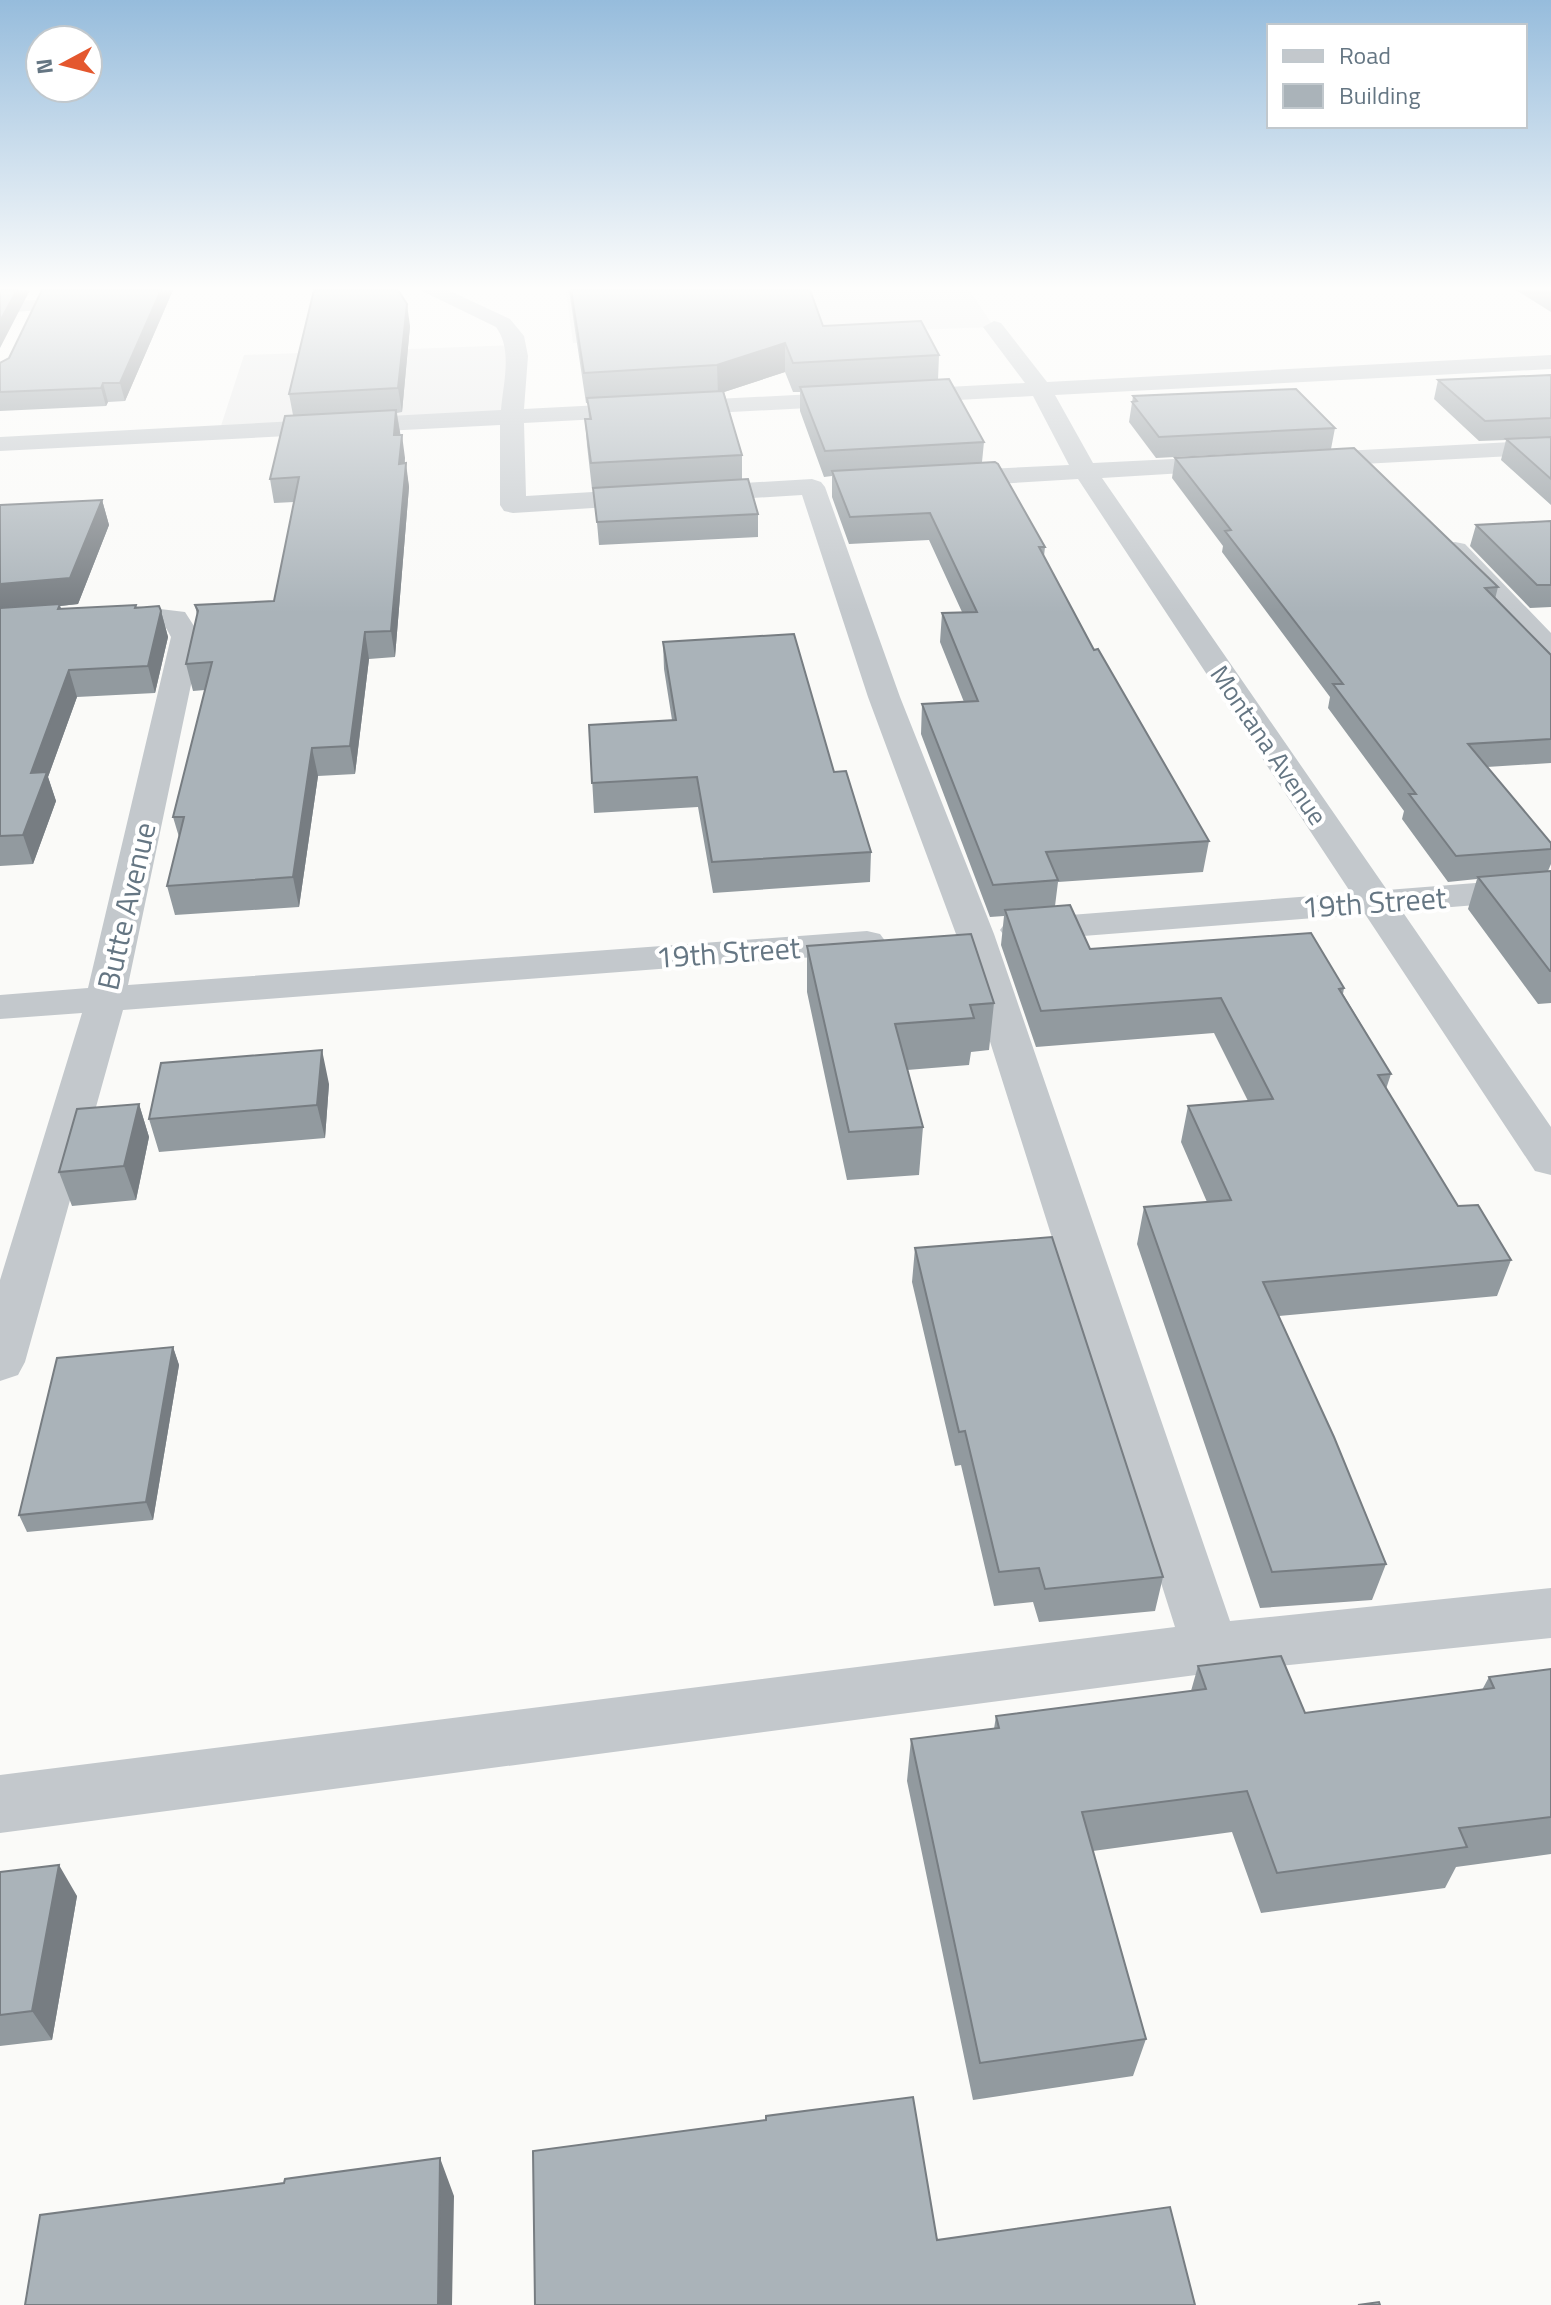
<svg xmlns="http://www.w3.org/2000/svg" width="1551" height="2305" font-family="'Titillium Web',sans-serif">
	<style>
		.built { fill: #e8e9e9 }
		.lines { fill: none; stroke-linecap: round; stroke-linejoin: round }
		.minor { fill: #c3c8cc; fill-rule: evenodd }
		.wall { fill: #929a9f }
		.shaded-wall { fill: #777d82 }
		.building { fill: #aab3b9; stroke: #777d82; stroke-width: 2 }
		.labels { text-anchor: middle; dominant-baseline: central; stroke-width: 8; stroke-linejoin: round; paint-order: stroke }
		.far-street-label { font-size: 26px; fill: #657683; stroke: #fff }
		.street-label { font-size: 30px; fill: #657683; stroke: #fff }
	</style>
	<rect width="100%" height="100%" fill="#fafaf8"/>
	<path class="built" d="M566,290H969L994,327L573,343Z
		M514,345L512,417L219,432L244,355Z"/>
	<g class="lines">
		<path class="minor" d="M420,290H448L510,319L524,336L528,356L524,409L1025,383L983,327L994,321L1001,323L1047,382L1551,355V369L1055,395L1093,463L1233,456L1242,458L1245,463L1242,468L1233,470L1102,478L1387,890L1551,877V899L1402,911L1551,1127V1175L1535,1171L1365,914L1019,941L1006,938L1000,930L1006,922L1019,919L1351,893L1078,479L946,487L937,484L933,479L937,474L946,471L1069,465L1033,396L524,423L526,496L812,479L821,482L825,487L900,697L994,934L1230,1621L1551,1588V1638L1211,1673L0,1833V1775L1175,1627L956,934L868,697L802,495L513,513L504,511L500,505V425L0,451V437L501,410C503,384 513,350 496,327Z
			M35,300L45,306L42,310L0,313V301Z
			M1551,440V454L1306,467L1297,465L1294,460L1297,455L1306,453Z
			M1455,542L1465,544L1551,633V659L1540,656L1445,556L1441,550L1445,544Z
			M127,605L185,612L201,637L128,985L867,931L880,934L886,942L880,950L867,953L123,1010L25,1362L18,1375L0,1381V1280L82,1013L0,1019V995L88,988L171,637L165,626L127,623L0,632V614Z"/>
	</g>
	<path class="wall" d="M42,290H173L125,401L108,402L106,406L0,411V363L9,358Z
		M569,290H810L823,326L939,355L938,380L984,442L982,462L1045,547L1044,556L1094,650L1209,841L1203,872L1058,882L1055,906L1090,949L1344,988L1343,994L1391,1074L1386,1089L1458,1206L1511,1260L1497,1296L1279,1316L1386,1564L1372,1600L1260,1608L1137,1244L1144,1207L1207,1202L1181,1142L1188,1106L1248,1101L1214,1033L1036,1047L1001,945L1004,916L990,917L921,734L922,704L964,702L940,642L942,613L962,612L929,540L849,544L832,497V476L824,477L800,411V392H793L785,372L724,392L742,455V479L758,514V537L599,545L594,489H592L587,445L585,419H589L588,403H586Z
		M1516,290H1551V312Z
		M410,326L402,412L397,413L409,487L395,657L369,659L355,774L318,776L299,907L175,915L167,886L179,837L173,817L205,690L193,691L186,664L197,615L195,605L274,601L294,502L274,503L270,479L293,415L289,394Z
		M1551,375V505L1501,460L1506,440L1479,441L1434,399L1438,380Z
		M1133,396L1335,428L1331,449L1156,458L1129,422Z
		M1175,458L1498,587L1495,599L1551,655V763L1487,767L1551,843V864L1548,871H1551V1003L1538,1004L1468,909L1477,879L1448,882L1402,819L1404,811L1328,708L1330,697L1222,552L1223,546L1172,478Z
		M102,500L109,525L78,604L60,606L61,608H137L161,611L168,637L155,693L77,697L48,777L56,801L33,864L0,866V505Z
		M1551,521V607L1530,608L1470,546L1476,525Z
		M663,642L834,772L871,852L870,882L713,893L698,807L594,813L589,725L672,720L664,669Z
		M807,946L994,1003L989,1050L971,1052L969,1065L907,1070L923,1127L919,1175L847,1180L807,992Z
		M329,1084L325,1138L159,1152L149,1119Z
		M139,1104L149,1137L136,1200L72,1206L59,1172Z
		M915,1248L1163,1577L1155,1611L1039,1622L1033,1602L994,1606L961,1465L955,1466L912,1282Z
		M173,1347L179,1365L153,1520L27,1532L19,1515Z
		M1198,1666L1305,1713L1482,1690L1489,1677L1551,1669V1854L1456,1867L1445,1888L1261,1913L1232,1832L1093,1851L1146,2039L1133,2076L973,2100L907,1781L911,1739L994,1729L996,1716L1191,1691Z
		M0,1872L77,1896L52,2040L0,2046Z"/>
	<path class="shaded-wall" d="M17,290H30L0,348V321Z
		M161,290H173L125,401L120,383Z
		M407,304L410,326L402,412L398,388Z
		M785,343V372L718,394L717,365Z
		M103,383L108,402L106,406L101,388Z
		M396,410L400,433L397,458L394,435Z
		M402,435L405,458L402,488L399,464Z
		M406,463L409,487L395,657L391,631Z
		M102,500L109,525L78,604L60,606L67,630L0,611V584Z
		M161,611L168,637L155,693L148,666Z
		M365,632L369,659L355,774L350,746Z
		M69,670L77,697L48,777L56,801L33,864L23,835L31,773Z
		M312,748L318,776L299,907L293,877Z
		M322,1050L329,1084L325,1138L317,1105Z
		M139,1104L149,1137L136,1200L124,1166Z
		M173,1347L179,1365L153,1520L146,1502Z
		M59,1865L77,1896L52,2040L32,2011Z
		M440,2158L454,2196L452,2305H438Z"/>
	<path class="building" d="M0,290H17L0,321Z
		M42,290H161L120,383H103L101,388L0,392V363L9,358Z
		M314,290H398L407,304L398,388L289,394Z
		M571,290H810L823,326L921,321L939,355L793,363L785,343L717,365L584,373Z
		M1551,375V418L1485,421L1438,380Z
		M949,379L984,442L825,451L800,387Z
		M1296,389L1335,428L1159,437L1132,402L1137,401L1133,396Z
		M723,391L742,455L591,463L585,419H591L587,398Z
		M396,410L394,435H402L399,464L406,463L391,631L365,632L350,746L312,748L293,877L167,886L184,817H173L212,662L186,664L198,611L195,605L274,601L299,477L270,479L285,416Z
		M1551,437V479L1506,439Z
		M1354,448L1498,587L1485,588L1551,655V739L1468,744L1551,843V849L1456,856L1409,794H1416L1333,684H1343L1225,531L1231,530L1175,458Z
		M995,462L998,464L1045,547H1039L1094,650L1098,649L1209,841L1046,852L1058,880L993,885L922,704L978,701L942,613L977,612L930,513L850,517L832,471Z
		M748,479L758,514L597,522L593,488Z
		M102,500L70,578L0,584V505Z
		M1551,521V585H1537L1476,525Z
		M60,604L58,609L136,605L135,608L159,606L161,611L148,666L69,670L31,773L47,772L23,835L0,836V608Z
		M794,634L834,772L846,771L871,852L712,862L697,777L592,783L589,725L676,720L663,642Z
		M1551,871V971H1550L1478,877Z
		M1070,905L1090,949L1311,933L1344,988L1339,989L1391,1074L1378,1075L1458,1206L1478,1205L1511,1260L1263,1282L1334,1437L1386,1564L1272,1572L1144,1207L1231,1200L1188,1106L1273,1099L1221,998L1041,1011L1005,910Z
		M971,934L994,1003L970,1005L974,1018L895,1024L923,1127L849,1132L807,946Z
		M322,1050L317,1105L149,1119L161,1063Z
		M139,1104L124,1166L59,1172L77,1109Z
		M1052,1237L1163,1577L1045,1589L1039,1568L999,1572L965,1431L959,1432L915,1248Z
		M173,1347L146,1502L19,1515L57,1358Z
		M1281,1656L1305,1713L1494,1688L1489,1677L1551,1669V1817L1459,1828L1467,1847L1277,1873L1247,1791L1082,1812L1146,2039L980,2063L911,1739L999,1728L996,1716L1206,1689L1198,1666Z
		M59,1865L32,2011L0,2015V1872Z
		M913,2097L937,2240L1170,2207L1195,2305H535L533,2151L766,2120V2116Z
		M440,2158L438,2305H25L40,2215L284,2183L285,2179Z
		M1379,2302L1380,2305H1358Z"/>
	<linearGradient id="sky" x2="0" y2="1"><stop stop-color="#96bcdc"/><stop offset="0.47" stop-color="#fdfdfc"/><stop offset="1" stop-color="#fdfdfc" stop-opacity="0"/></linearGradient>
	<rect width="1551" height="613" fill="url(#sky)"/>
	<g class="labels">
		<g class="far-street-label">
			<text transform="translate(1269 745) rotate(56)">Montana Avenue</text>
		</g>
		<g class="street-label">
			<text transform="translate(1374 902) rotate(-4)">19th Street</text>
			<text transform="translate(126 906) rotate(-77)">Butte Avenue</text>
			<text transform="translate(728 952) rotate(-4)">19th Street</text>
		</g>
	</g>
	<rect x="1267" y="24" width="260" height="104" fill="#ffffff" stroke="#c1c8cd" stroke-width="2"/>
	<rect x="1283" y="50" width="40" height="12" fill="#c3c8cc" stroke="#c1c8cd" stroke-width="2"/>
	<text x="1339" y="64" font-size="24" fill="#657683">Road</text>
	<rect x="1283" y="84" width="40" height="24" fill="#aab3b9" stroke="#c1c8cd" stroke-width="2"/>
	<text x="1339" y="104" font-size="24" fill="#657683">Building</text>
	<g transform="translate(64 64) rotate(263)"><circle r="38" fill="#ffffff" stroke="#c1c8cd" stroke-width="2"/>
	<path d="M0-6L14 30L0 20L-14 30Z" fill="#e4572e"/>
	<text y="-12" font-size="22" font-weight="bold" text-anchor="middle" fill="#657683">N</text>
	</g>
</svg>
